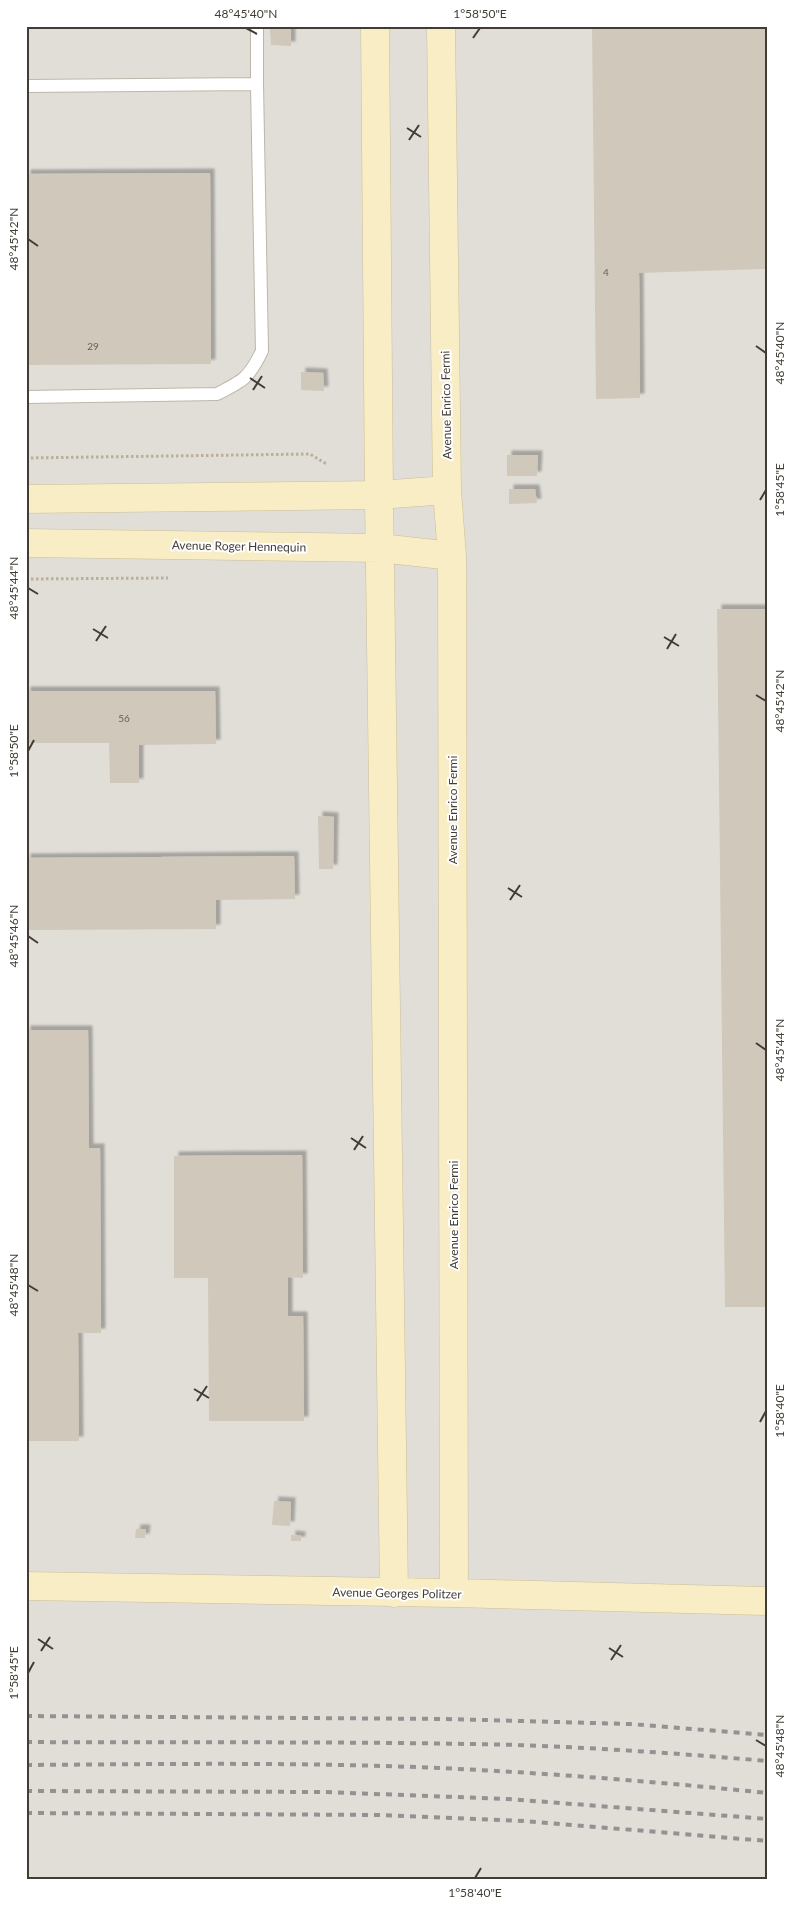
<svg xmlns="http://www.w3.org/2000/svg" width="794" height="1906" font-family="Lato,sans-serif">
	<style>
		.industrial { fill: #e1ded8 }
		.building { fill: #d0c8ba; filter: url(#shadow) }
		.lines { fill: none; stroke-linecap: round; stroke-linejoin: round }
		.lane-casing { stroke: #bdb7aa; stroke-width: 14 }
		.secondary-casing { stroke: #cbbf97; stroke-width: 29 }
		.path { stroke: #baaf9a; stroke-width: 3; stroke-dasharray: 2.5 2.5; stroke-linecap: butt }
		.lane { stroke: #fff; stroke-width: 12 }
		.secondary { stroke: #f8edc5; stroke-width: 28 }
		.rail { stroke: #929292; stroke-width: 4; stroke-dasharray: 6 6; stroke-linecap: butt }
		.ticks { fill: none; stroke: #413c34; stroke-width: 2 }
		.labels { text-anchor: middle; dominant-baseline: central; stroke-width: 4; stroke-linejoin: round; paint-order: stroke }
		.number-label { font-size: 10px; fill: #655f56 }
		.street-label { font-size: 12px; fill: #413c34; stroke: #fff }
		.neatline { fill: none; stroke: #413c34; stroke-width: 2 }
		.ticks-label { font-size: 12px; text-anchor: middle; fill: #413c34 }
	</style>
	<defs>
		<filter id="shadow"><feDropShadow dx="4.5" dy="-4.5" stdDeviation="1" flood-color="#0004"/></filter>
	</defs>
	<rect width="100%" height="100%" fill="#efece3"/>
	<path class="industrial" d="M26,26H768V1880H26Z"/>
	<path class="building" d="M592,26H768V269L639,273L640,398L596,399Z
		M270,29H291V46L271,45Z
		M210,173L211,364L26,365V174Z
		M301,372L323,373L324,391L301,390Z
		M507,455H538L537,476H507Z
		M509,489H535L537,503L509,504Z
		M717,609H768V1307H725Z
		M26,691H215L216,744L139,745V783H110L109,743H26Z
		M318,816L334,817L333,869H319Z
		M294,856L295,899L216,900V929L26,930V858Z
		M26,1030H88L89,1148H100L101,1333H78L79,1441H26Z
		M302,1155L303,1278L288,1277V1316H303L304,1421H209L208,1278H174V1156Z
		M274,1501L291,1502L290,1526L272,1525Z
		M136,1529H146L145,1538H135Z
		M291,1535L301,1536V1541H291Z"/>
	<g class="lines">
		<defs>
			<path id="lane" d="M257,84V26
				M26,86L257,84L262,351C249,378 243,381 217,394L26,397"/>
			<path id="secondary" d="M375,26L379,495L394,1593
				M441,26L447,490L452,556L454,1593
				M26,499L379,495L447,490
				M26,543L380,548L452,556
				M26,1586L454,1593L768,1601"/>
		</defs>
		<use href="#lane" class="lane-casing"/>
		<use href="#secondary" class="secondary-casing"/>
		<path class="path" d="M26,458L310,454L328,465
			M26,579L168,578"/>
		<use href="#lane" class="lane"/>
		<use href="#secondary" class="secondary"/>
		<path class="rail" d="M26,1716L447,1719L630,1724L768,1735
			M26,1742C190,1743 354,1741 518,1745C602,1748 685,1754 768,1761
			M26,1765C164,1764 302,1762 439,1768C549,1773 659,1782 768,1793
			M26,1791L324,1792L508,1799L768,1819
			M26,1813L383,1815L523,1821L768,1841"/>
	</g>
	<path class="ticks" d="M246,28L257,34M473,38L480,28M407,128L421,137M409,140L419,125M28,239L38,246M756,346L766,353M250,378L265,388M253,390L262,376M760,500L766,490M28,588L38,594M93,629L108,638M664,637L679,646M96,641L106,626M667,649L676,634M756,695L766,701M28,751L34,740M508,888L522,897M510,900L520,885M28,936L38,943M756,1043L766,1050M351,1138L366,1148M354,1150L363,1136M28,1285L38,1291M194,1389L209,1398M197,1401L207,1386M760,1422L766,1411M38,1639L53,1649M609,1648L623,1657M41,1651L50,1637M611,1660L621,1645M28,1673L34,1662M756,1740L766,1746M475,1878L481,1868"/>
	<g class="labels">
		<g class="number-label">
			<text x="606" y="272">4</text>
			<text x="93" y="346">29</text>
			<text x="124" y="718">56</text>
		</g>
		<g class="street-label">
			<text transform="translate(446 405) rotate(-91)">Avenue Enrico Fermi</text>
			<text transform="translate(239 546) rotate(1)">Avenue Roger Hennequin</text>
			<text transform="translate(452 810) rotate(-90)">Avenue Enrico Fermi</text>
			<text transform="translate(453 1215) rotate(-90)">Avenue Enrico Fermi</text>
			<text transform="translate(397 1593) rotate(1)">Avenue Georges Politzer</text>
		</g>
	</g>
	<rect width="794" height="1906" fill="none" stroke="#ffffff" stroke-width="55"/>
	<rect x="28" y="28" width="738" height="1850" class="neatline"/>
	<g class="ticks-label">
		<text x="246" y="18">48°45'40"N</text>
		<text x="480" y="18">1°58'50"E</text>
		<text transform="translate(14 239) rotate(-90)" y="4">48°45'42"N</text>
		<text transform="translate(780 353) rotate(-90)" y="4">48°45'40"N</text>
		<text transform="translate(780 490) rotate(-90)" y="4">1°58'45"E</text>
		<text transform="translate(14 588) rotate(-90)" y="4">48°45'44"N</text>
		<text transform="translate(780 701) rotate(-90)" y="4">48°45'42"N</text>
		<text transform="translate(14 751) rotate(-90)" y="4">1°58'50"E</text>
		<text transform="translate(14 936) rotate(-90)" y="4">48°45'46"N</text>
		<text transform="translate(780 1050) rotate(-90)" y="4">48°45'44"N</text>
		<text transform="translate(14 1285) rotate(-90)" y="4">48°45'48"N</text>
		<text transform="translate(780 1411) rotate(-90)" y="4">1°58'40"E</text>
		<text transform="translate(14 1673) rotate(-90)" y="4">1°58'45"E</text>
		<text transform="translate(780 1746) rotate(-90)" y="4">48°45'48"N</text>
		<text x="475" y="1897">1°58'40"E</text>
	</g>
</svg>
